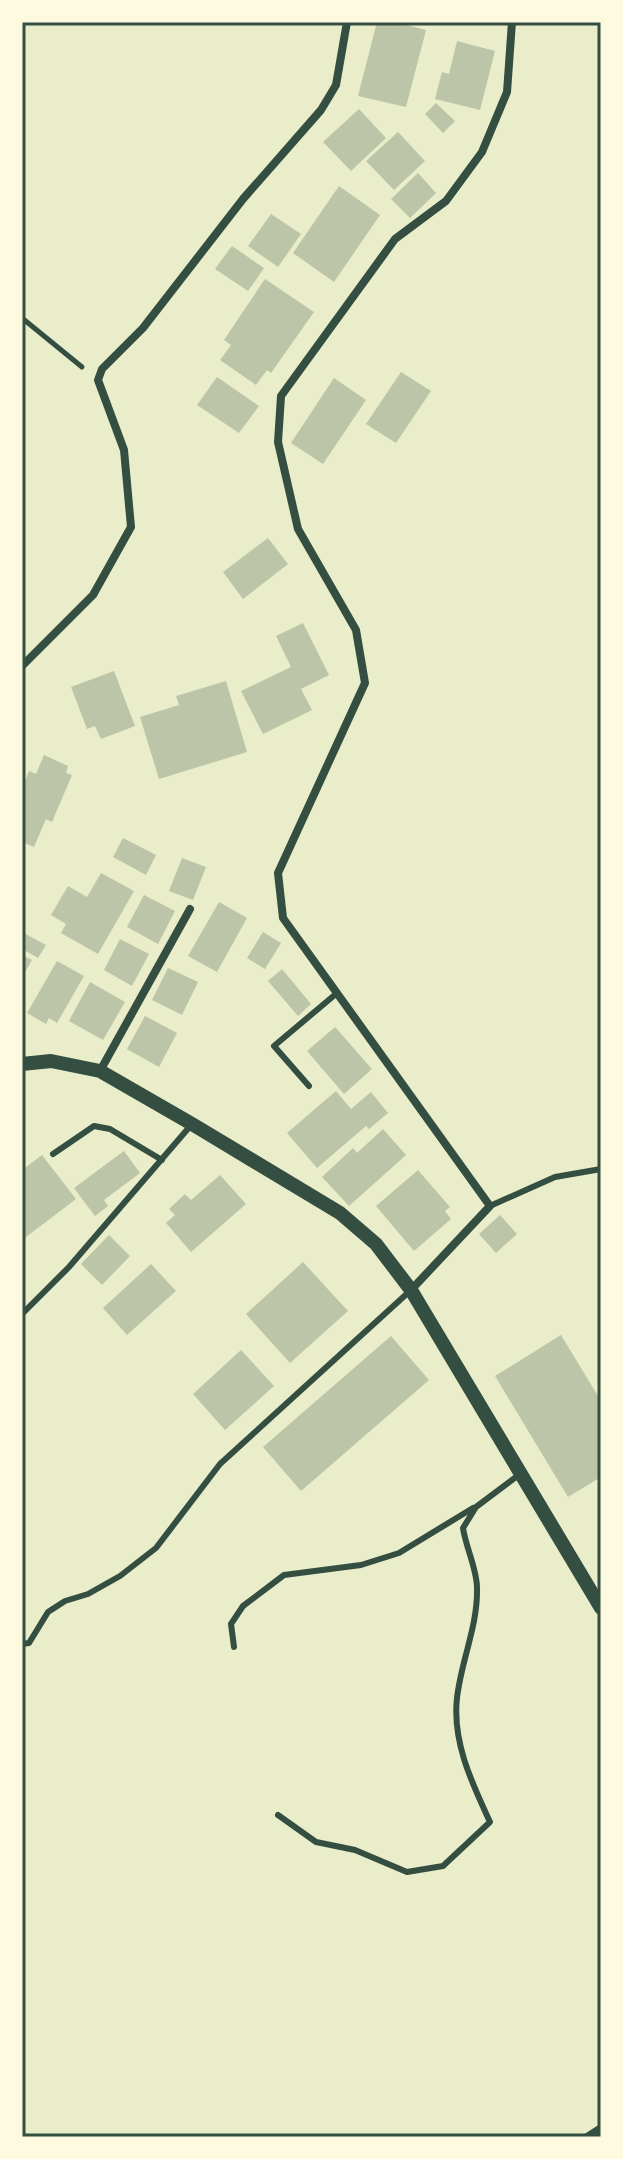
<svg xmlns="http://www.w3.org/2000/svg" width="623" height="2159" font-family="'Fira Sans Condensed',sans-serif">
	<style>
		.building { fill: #bcc5a7 }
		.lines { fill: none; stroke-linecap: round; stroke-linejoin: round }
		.path { stroke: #344e41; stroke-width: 5 }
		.service { stroke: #344e41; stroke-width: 6 }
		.minor { stroke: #344e41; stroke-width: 8 }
		.tertiary { stroke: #344e41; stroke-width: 14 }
		.neatline { fill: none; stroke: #344e41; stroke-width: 3 }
	</style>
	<rect width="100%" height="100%" fill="#e9edc9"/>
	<path class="building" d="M377,22H394L426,30L406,107L358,96Z
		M457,41L495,51L480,110L435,99L442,72L449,74Z
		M436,103L455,121L443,133L425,114Z
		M359,109L386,138L351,171L323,142Z
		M398,132L425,161L394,190L366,161Z
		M418,173L436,193L410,218L391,199Z
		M339,186L380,215L334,282L293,253Z
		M271,214L301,234L278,267L248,246Z
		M232,246L264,268L248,291L215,269Z
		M265,279L314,312L271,373L267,370L256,385L220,360L231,345L224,340Z
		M401,372L431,391L396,443L366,424Z
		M217,377L259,406L239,433L197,405Z
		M334,378L366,400L323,464L291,443Z
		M268,538L288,564L243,599L223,572Z
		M303,623L329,675L301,689L312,710L263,734L241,691L291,667L276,636Z
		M114,671L135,726L101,739L95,726L87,729L71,687Z
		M226,681L247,752L159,779L140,717L179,705L176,696Z
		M44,755L68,766L66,773L72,775L52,822L46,819L34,847L22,842V788L29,771L36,774Z
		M123,838L156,855L146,875L113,857Z
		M182,858L206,867L193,900L169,891Z
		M101,873L134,891L98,954L61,933L66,924L51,915L68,886L87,897Z
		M144,895L175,911L158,944L127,927Z
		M219,902L247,918L217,972L188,956Z
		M22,932L46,945L38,958L22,949Z
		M263,932L281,943L265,969L247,958Z
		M120,939L149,954L132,986L104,970Z
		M22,955L32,960L22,977Z
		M57,961L84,976L57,1023L49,1018L46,1024L27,1013Z
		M168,968L198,982L182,1015L152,1000Z
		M282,969L311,1004L298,1016L268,981Z
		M90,982L125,1002L103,1040L69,1021Z
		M145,1016L177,1033L159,1067L127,1049Z
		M335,1027L372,1069L344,1094L307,1051Z
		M336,1091L351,1109L371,1092L388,1113L369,1129L366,1126L317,1168L287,1133Z
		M383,1129L406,1155L349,1206L322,1177L353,1148L357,1153Z
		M124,1151L140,1173L104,1200L108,1206L95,1216L74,1188Z
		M42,1155L76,1199L22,1240V1170Z
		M418,1170L450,1207L445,1211L451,1219L414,1251L376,1206Z
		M220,1175L246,1204L191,1252L166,1223L175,1215L169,1209L185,1194L191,1200Z
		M500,1215L517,1234L496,1253L479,1234Z
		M109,1235L130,1256L102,1285L81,1264Z
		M303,1262L348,1311L290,1363L246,1314Z
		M151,1264L176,1291L127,1335L103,1308Z
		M561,1335L601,1401V1477L568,1497L495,1376Z
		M391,1336L429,1380L301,1491L263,1447Z
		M241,1350L274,1386L225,1430L193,1394Z"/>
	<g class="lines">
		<path class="path" d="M22,318L82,367"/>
		<path class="service" d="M309,1086L274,1046L337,993
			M53,1154L94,1126L110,1129L162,1160
			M490,1206L555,1177L601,1169
			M22,1314L69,1267L192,1124
			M22,1644L29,1643L48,1612L65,1601L88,1594L120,1576L156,1548L220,1464L411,1290
			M234,1647L231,1624L243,1606L284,1575L361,1565L399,1553L473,1508
			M278,1815L316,1842L355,1850L407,1872L443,1866L490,1822C472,1783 452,1742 457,1698C461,1661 478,1626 477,1588C477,1569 466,1548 463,1528L476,1507L520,1474"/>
		<path class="minor" d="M22,666L93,595L131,527L124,450L98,380L102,369L143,328L243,199L321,110L336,85L347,22
			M100,1071L190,909
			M411,1290L490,1206L283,918L278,873L365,683L356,630L298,529L278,442L281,396L395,239L446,201L482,152L507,92L512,22
			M587,2137L601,2128"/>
		<path class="tertiary" d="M22,1064L51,1061L100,1071L192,1124L340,1213L376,1244L411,1290L601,1608"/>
	</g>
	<rect width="623" height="2159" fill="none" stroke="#fefae0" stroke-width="48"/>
	<rect x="24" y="24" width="575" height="2111" class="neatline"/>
</svg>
